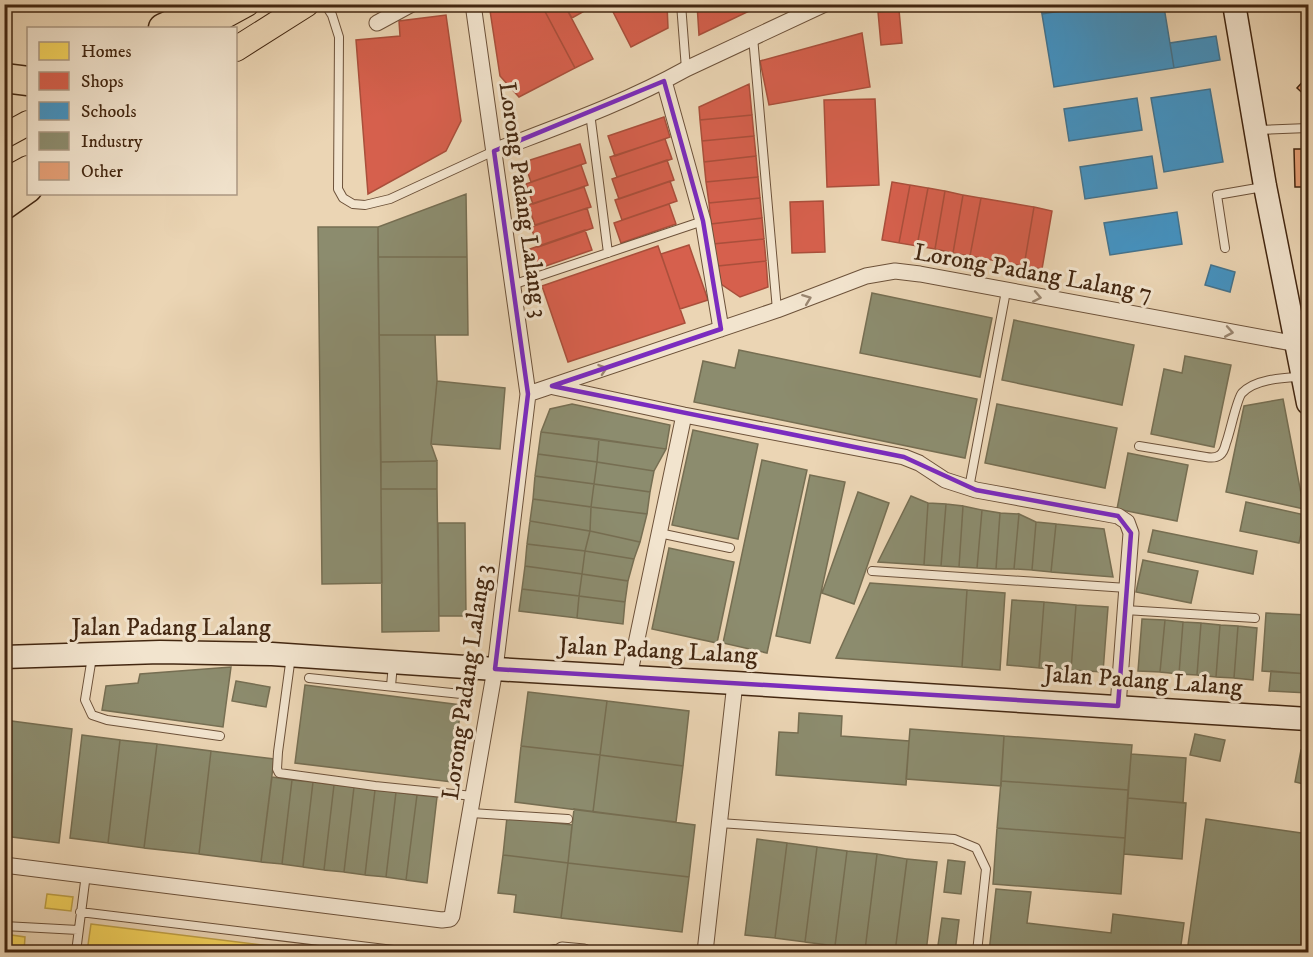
<svg xmlns="http://www.w3.org/2000/svg" width="1313" height="957" font-family="'IM FELL DW Pica',serif">
	<style>
		.homes { fill: #f6d55c; stroke: #c0a146; stroke-width: 1.5 }
		.shops { fill: #d6604d; stroke: #aa4f3b; stroke-width: 1.5 }
		.schools { fill: #4393c3; stroke: #43738e; stroke-width: 1.5 }
		.industry { fill: #8c8c6e; stroke: #766e52; stroke-width: 1.5 }
		.building { fill: #e49e75; stroke: #432711; stroke-width: 1.5 }
		.lines { fill: none; stroke-linecap: round; stroke-linejoin: round }
		.lane-casing { stroke: #6d523a; stroke-width: 10 }
		.street-casing { stroke: #6d523a; stroke-width: 17 }
		.secondary-casing { stroke: #432711; stroke-width: 25 }
		.primary-casing { stroke: #432711; stroke-width: 26 }
		.highway-casing { stroke: #432711; stroke-width: 31 }
		.lane { stroke: #f2e4ce; stroke-width: 8 }
		.street { stroke: #f2e4ce; stroke-width: 15 }
		.secondary { stroke: #f2e4ce; stroke-width: 22 }
		.primary { stroke: #ebd5b4; stroke-width: 24 }
		.highway { stroke: #ebd5b4; stroke-width: 28 }
		.oneway { stroke: #9a8670 }
		.marked { fill: none; stroke: #7b2cbf; stroke-width: 4.5; stroke-linejoin: round }
		.labels { text-anchor: middle; dominant-baseline: central; stroke-width: 6; stroke-linejoin: round; paint-order: stroke }
		.street-label { font-size: 24px; fill: #432711; stroke: #f2e4ce }
	</style>
	<rect width="100%" height="100%" fill="#ebd5b4"/>
	<filter id="stains"><feTurbulence type="fractalNoise" baseFrequency=".00333" numOctaves="4"/><feColorMatrix values="0 0 0 0 .2 0 0 0 0 .09 0 0 0 0 .02 0 0 0 .5 -.17"/></filter>
	<radialGradient id="worn" r=".72"><stop offset=".6" stop-color="#630" stop-opacity="0"/><stop offset="1" stop-color="#630" stop-opacity=".3"/></radialGradient>
	<path class="homes" d="M47,894L73,897L71,911L45,908Z
		M91,924L302,950V952H87Z
		M4,934L25,937L24,952H4Z"/>
	<path class="shops" d="M489,4H541L575,68L519,97L500,76Z
		M541,4H564L593,59L575,68Z
		M564,4H585L588,9L572,18Z
		M609,4H667L668,28L631,47Z
		M697,4H764L699,35Z
		M899,10L902,43L881,45L878,12Z
		M446,15L461,121L446,151L368,194L356,40L400,36L399,21Z
		M862,33L870,87L769,105L760,61Z
		M749,84L752,115L700,120L699,107Z
		M875,99L879,185L827,187L824,100Z
		M752,115L754,136L702,141L700,120Z
		M664,117L670,137L615,156L608,136Z
		M754,136L756,156L704,162L702,141Z
		M665,139L672,159L617,177L610,157Z
		M580,144L586,163L531,182L524,162Z
		M756,156L758,177L706,182L704,162Z
		M667,160L674,180L619,199L612,179Z
		M581,165L588,185L533,204L526,184Z
		M758,177L760,198L709,203L706,182Z
		M670,181L677,201L622,220L615,200Z
		M892,182L910,185L899,243L882,240Z
		M910,185L928,188L917,246L899,243Z
		M584,187L591,207L535,225L528,205Z
		M928,188L945,191L935,249L917,246Z
		M945,191L963,195L953,253L935,249Z
		M963,195L981,198L970,256L953,253Z
		M760,198L762,218L711,224L709,203Z
		M981,198L1034,207L1024,266L970,256Z
		M823,201L825,252L792,253L790,202Z
		M669,204L676,224L621,243L614,223Z
		M1034,207L1052,211L1042,269L1024,266Z
		M587,208L593,228L538,247L531,227Z
		M762,218L764,239L713,244L711,224Z
		M585,230L592,250L537,269L530,249Z
		M764,239L766,261L718,266L713,244Z
		M689,245L708,300L680,309L661,254Z
		M658,246L685,323L568,362L542,286Z
		M766,261L768,287L740,297L721,284L718,266Z"/>
	<path class="schools" d="M1040,4H1093V6L1042,14Z
		M1100,4H1136L1137,11L1164,7L1174,68L1054,87L1042,14Z
		M1216,36L1220,60L1174,68L1170,43Z
		M1210,89L1223,162L1164,172L1151,98Z
		M1137,98L1142,130L1069,141L1064,109Z
		M1152,156L1157,188L1085,199L1080,167Z
		M1177,212L1182,244L1110,255L1104,223Z
		M1211,265L1235,272L1230,292L1205,285Z"/>
	<path class="industry" d="M466,194L467,257H378V227Z
		M318,227H378L382,583L322,584Z
		M378,257H467L468,335H379Z
		M872,293L992,318L980,377L860,353Z
		M1014,320L1134,345L1122,405L1002,380Z
		M379,335H435L437,381L431,444L437,461L381,462Z
		M739,350L977,399L965,458L694,402L703,361L735,368Z
		M1185,356L1231,365L1214,447L1151,434L1164,369L1182,373Z
		M437,381L505,388L500,449L431,444Z
		M1283,399L1304,509L1226,492L1244,406Z
		M572,404L670,425L666,449L541,432L550,409Z
		M997,404L1117,428L1105,488L985,463Z
		M693,430L758,444L738,539L672,525Z
		M541,432L599,439L597,462L538,454Z
		M599,439L666,449L654,471L597,462Z
		M1128,453L1188,465L1177,521L1117,509Z
		M538,454L597,462L594,484L535,476Z
		M762,460L807,470L767,653L723,643Z
		M437,461V489H381V462Z
		M597,462L654,471L650,492L594,484Z
		M810,475L845,482L810,643L776,636Z
		M535,476L594,484L591,507L533,499Z
		M594,484L650,492L647,514L591,507Z
		M381,489H437L439,631L382,632Z
		M858,492L889,503L854,604L822,593Z
		M911,496L928,503L924,565L878,562Z
		M533,499L591,507L590,531L530,521Z
		M1246,502L1305,515L1299,543L1240,531Z
		M928,503L946,504L941,566L924,565Z
		M946,504L963,506L959,567L941,566Z
		M963,506L982,510L977,568L959,567Z
		M591,507L647,514L640,542L590,531Z
		M982,510L1000,513L996,569L977,568Z
		M1000,513L1019,514L1014,569H996Z
		M1019,514L1036,522L1032,570L1014,569Z
		M530,521L590,531L585,551L527,544Z
		M1036,522L1056,524L1051,572L1032,570Z
		M438,523H465L466,616H439Z
		M1056,524L1104,529L1113,577L1051,572Z
		M1153,530L1257,551L1253,574L1148,552Z
		M590,531L640,542L634,559L585,551Z
		M527,544L585,551L582,574L525,566Z
		M669,548L734,562L717,643L652,629Z
		M585,551L634,559L628,581L582,574Z
		M1143,560L1198,571L1191,603L1136,592Z
		M525,566L582,574L579,596L522,589Z
		M582,574L628,581L625,602L579,596Z
		M870,583L967,590L962,667L836,658Z
		M522,589L579,596L577,618L519,611Z
		M967,590L1005,593L1000,670L962,667Z
		M579,596L625,602L623,624L577,618Z
		M1012,600L1044,602L1039,668L1007,665Z
		M1044,602L1076,605L1071,670L1039,668Z
		M1076,605L1108,607L1103,672L1071,670Z
		M1266,613L1308,615V674L1262,671Z
		M1142,619L1165,620L1160,672L1138,671Z
		M1165,620L1183,622L1179,674L1160,672Z
		M1183,622L1201,623L1197,675L1179,674Z
		M1201,623L1220,625L1216,677L1197,675Z
		M1220,625L1238,626L1234,678L1216,677Z
		M1238,626L1257,628L1253,680L1234,678Z
		M231,667L223,727L102,710L106,686L138,683L140,674Z
		M1271,671L1308,674V693L1269,691Z
		M236,681L270,687L266,707L232,701Z
		M305,685L461,705L452,782L295,763Z
		M528,692L607,701L600,755L521,746Z
		M607,701L689,711L683,766L600,755Z
		M799,713L842,716L841,736L909,741L906,785L776,775L779,732L798,733Z
		M4,720L72,729L59,843L4,836Z
		M910,729L1004,736L1001,786L906,779Z
		M1195,734L1225,740L1220,761L1190,755Z
		M82,735L120,740L108,843L70,838Z
		M1004,736L1132,745L1128,790L1001,781Z
		M120,740L157,744L144,848L108,843Z
		M157,744L211,751L199,854L144,848Z
		M521,746L600,755L593,812L515,802Z
		M1301,750L1308,752V785L1295,782Z
		M211,751L274,759L261,862L199,854Z
		M1131,754L1186,758L1183,803L1128,798Z
		M600,755L683,766L676,822L593,812Z
		M272,777L292,780L282,864L261,862Z
		M292,780L313,782L303,867L282,864Z
		M1001,781L1128,790L1125,838L997,828Z
		M313,782L334,785L324,870L303,867Z
		M334,785L354,787L344,872L324,870Z
		M354,787L375,790L365,875L344,872Z
		M375,790L396,792L386,877L365,875Z
		M396,792L417,795L406,880L386,877Z
		M417,795L437,797L427,883L406,880Z
		M1128,798L1186,803L1182,859L1124,854Z
		M574,809L695,825L689,877L568,863Z
		M507,817L572,825L568,863L503,855Z
		M1206,819L1308,834V952H1187Z
		M997,828L1125,838L1121,894L993,884Z
		M757,839L787,843L775,938L745,935Z
		M787,843L817,847L805,942L775,938Z
		M817,847L847,851L835,946L805,942Z
		M847,851L877,854L865,950L835,946Z
		M877,854L907,859L895,952L865,950Z
		M503,855L568,863L561,918L514,912L516,895L498,893Z
		M907,859L937,862L926,952H895Z
		M948,860L965,862L961,894L944,892Z
		M568,863L689,877L682,932L561,918Z
		M996,889L1031,892L1027,923L1111,933L1113,914L1184,923L1180,952H989Z
		M942,918L959,920L955,952H937Z"/>
	<path class="building" d="M1308,76V98L1297,88Z
		M1294,149H1308V187H1295Z"/>
	<g class="lines">
		<defs>
			<path id="lane" d="M325,4L332,15L339,37L338,189L343,198L353,204L365,205L390,199L494,151
				M681,4L686,69
				M753,37L777,310
				M590,113L608,253
				M1257,130L1308,128
				M1225,248L1217,195L1263,187
				M512,285L703,221
				M1139,446L1206,457C1211,458 1216,458 1220,455C1224,452 1225,447 1226,443C1230,433 1237,398 1242,393C1255,379 1282,378 1300,377
				M969,488L1006,291
				M659,533L730,548
				M872,571L1127,588
				M1125,610L1255,618
				M291,656L278,752L277,769L279,773L375,786L473,796
				M92,657L85,700L92,715L107,720L220,736
				M309,678L461,694
				M391,686L393,664
				M471,813L568,819
				M719,823L954,839L976,848L986,869L977,952
				M80,912L410,952
				M4,926L78,930
				M76,952L86,874
				M549,952L550,950L554,949L562,950"/>
			<path id="street" d="M377,23L412,4
				M664,81L703,221L721,329
				M494,151C559,126 625,103 686,69L825,4
				M554,387L684,415L904,457L919,463L945,480L976,490L1118,516L1127,522L1131,533L1118,706
				M528,394L777,310L866,276L895,271L920,274L1297,344
				M629,677L684,415
				M4,865L442,920L450,919L452,916L495,669L528,394L473,4
				M562,950L584,952
				M705,952L735,683"/>
			<path id="secondary" d="M1234,4L1265,186L1308,403
				M4,657L160,652L272,654L495,669L735,683L1308,719"/>
			<path id="primary" d="M203,28L247,4
				M236,49L307,4
				M4,136L28,123
				M4,181L28,168"/>
			<path id="highway" d="M163,28L216,4
				M4,78L28,81
				M4,205L28,188"/>
		</defs>
		<use href="#lane" class="lane-casing"/>
		<use href="#street" class="street-casing"/>
		<use href="#secondary" class="secondary-casing"/>
		<use href="#primary" class="primary-casing"/>
		<use href="#highway" class="highway-casing"/>
		<use href="#lane" class="lane"/>
		<use href="#street" class="street"/>
		<use href="#secondary" class="secondary"/>
		<use href="#primary" class="primary"/>
		<use href="#highway" class="highway"/>
	</g>
	<defs><path id="oneway-chevron" d="M-2-3.5L2.5 0L-2 3.5" fill="none" stroke-width="1.6" stroke-linecap="round" stroke-linejoin="round" transform="scale(1.5)"/></defs>
	<g class="oneway">
		<use href="#oneway-chevron" transform="translate(1037 297) rotate(11)"/>
		<use href="#oneway-chevron" transform="translate(807 299) rotate(-21)"/>
		<use href="#oneway-chevron" transform="translate(1229 332) rotate(10)"/>
		<use href="#oneway-chevron" transform="translate(603 369) rotate(-19)"/>
	</g>
	<path class="marked" d="M664,81L703,221L721,329L552,386L904,457L976,490L1118,516L1131,533L1118,706L495,669L528,394L494,151Z"/>
	<g class="labels">
		<g class="street-label">
			<text transform="translate(523 200) rotate(82)">Lorong Padang Lalang 3</text>
			<text transform="translate(1033 273) rotate(10)">Lorong Padang Lalang 7</text>
			<text x="171" y="628">Jalan Padang Lalang</text>
			<text transform="translate(658 651) rotate(3)">Jalan Padang Lalang</text>
			<text transform="translate(1143 681) rotate(4)">Jalan Padang Lalang</text>
			<text transform="translate(467 682) rotate(-82)">Lorong Padang Lalang 3</text>
		</g>
	</g>
	<rect width="1313" height="957" fill="none" stroke="#ebd5b4" stroke-width="24"/>
	<rect x="6" y="6" width="1301" height="945" fill="none" stroke="#432711" stroke-width="3"/>
	<rect x="12" y="12" width="1289" height="933" fill="none" stroke="#432711" stroke-width="1.5"/>
	<rect x="27" y="27" width="210" height="168" fill="#f2e4ce" stroke="#ac9882" stroke-width="1.5"/>
	<rect x="39" y="42" width="30" height="18" fill="#f6d55c" stroke="#ac9882" stroke-width="1.5"/>
	<text x="81" y="57" font-size="18" fill="#432711">Homes</text>
	<rect x="39" y="72" width="30" height="18" fill="#d6604d" stroke="#ac9882" stroke-width="1.5"/>
	<text x="81" y="87" font-size="18" fill="#432711">Shops</text>
	<rect x="39" y="102" width="30" height="18" fill="#4393c3" stroke="#ac9882" stroke-width="1.5"/>
	<text x="81" y="117" font-size="18" fill="#432711">Schools</text>
	<rect x="39" y="132" width="30" height="18" fill="#8c8c6e" stroke="#ac9882" stroke-width="1.5"/>
	<text x="81" y="147" font-size="18" fill="#432711">Industry</text>
	<rect x="39" y="162" width="30" height="18" fill="#e49e75" stroke="#ac9882" stroke-width="1.5"/>
	<text x="81" y="177" font-size="18" fill="#432711">Other</text>
	<rect width="100%" height="100%" filter="url(#stains)"/>
	<rect width="100%" height="100%" fill="url(#worn)"/>
</svg>
